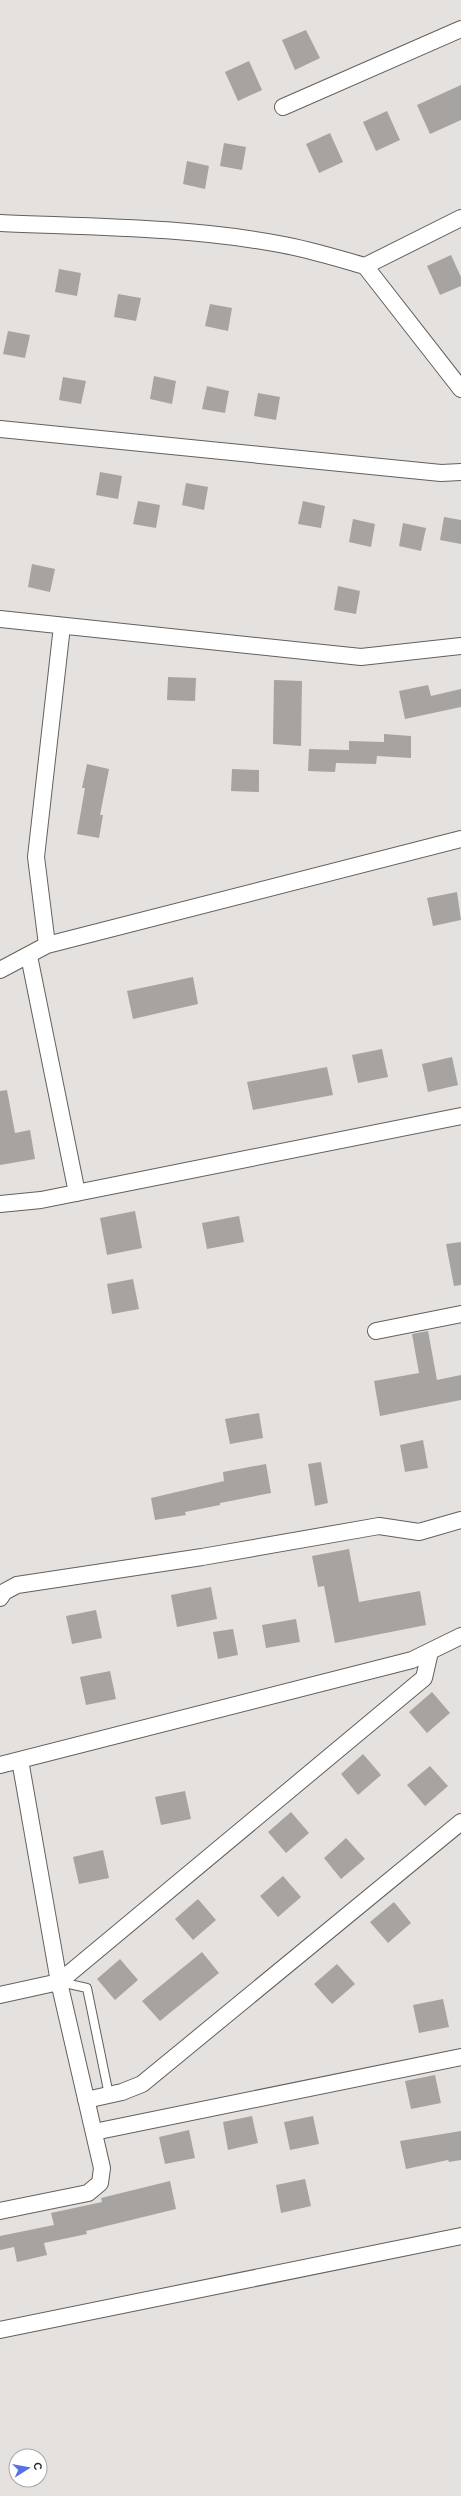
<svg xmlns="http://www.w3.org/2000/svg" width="461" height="2496" font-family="Raleway,sans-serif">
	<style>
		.building { fill: #a6a3a0 }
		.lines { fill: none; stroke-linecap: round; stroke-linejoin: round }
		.lane-casing { stroke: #63605d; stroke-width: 10 }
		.street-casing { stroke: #63605d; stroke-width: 18 }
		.lane { stroke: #fff; stroke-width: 8 }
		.street { stroke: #fff; stroke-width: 16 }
	</style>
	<rect width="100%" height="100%" fill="#e5e1de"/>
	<path class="building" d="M306,30L320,58L295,70L282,40Z
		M249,61L262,90L238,101L225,72Z
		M461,85V120L430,134L417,105Z
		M387,111L400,140L376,151L363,122Z
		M330,133L343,162L319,173L306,144Z
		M224,143L246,147L242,170L220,166Z
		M187,161L209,166L205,189L183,184Z
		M451,255L461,277V286L440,295L427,266Z
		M59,269L81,273L77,296L55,292Z
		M118,294L141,298L136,321L114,317Z
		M210,304L232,308L228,331L205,326Z
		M8,331L30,335L25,358L3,354Z
		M154,376L176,381L172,404L150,399Z
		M63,377L86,381L81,404L59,400Z
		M207,386L229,391L225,413L202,409Z
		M258,393L280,397L276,420L254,416Z
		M100,472L122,476L118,499L96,495Z
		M186,483L208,487L204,510L182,505Z
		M138,501L160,505L156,528L133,524Z
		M303,501L325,506L321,528L298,524Z
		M444,517L461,520V544L440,540Z
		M353,519L375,524L371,547L349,542Z
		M403,523L426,528L421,551L399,546Z
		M32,564L55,569L50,592L28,587Z
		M338,586L360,591L356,614L334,610Z
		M168,677L196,678L195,701L167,700Z
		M274,680L302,681L301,746L273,744Z
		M428,685L431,696L461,689V707L405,719L399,691Z
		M384,734L411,736V758L377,756L376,764L336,763L335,772L308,771L309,749L349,750V741L384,742Z
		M87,764L109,769L100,815H103L99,838L77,834L85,788H82Z
		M232,769L259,770V792L231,791Z
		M457,892L461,920L433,926L427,898Z
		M193,977L198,1004L133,1019L127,991Z
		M382,1049L388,1077L358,1083L352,1055Z
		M452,1057L458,1085L428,1092L422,1064Z
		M327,1067L333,1095L253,1110L247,1082Z
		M7,1090L15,1133L30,1130L35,1159L0,1165V1091Z
		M135,1211L142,1248L107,1255L100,1218Z
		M239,1216L244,1242L207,1249L202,1223Z
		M461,1242V1285L454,1286L446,1244Z
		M133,1279L139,1309L112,1314L107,1284Z
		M428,1331L437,1380L461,1375V1400L380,1416L374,1381L419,1373L412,1334Z
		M259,1413L263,1438L230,1444L225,1419Z
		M423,1440L428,1468L405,1472L400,1445Z
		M321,1462L328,1503L315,1506L308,1464Z
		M266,1464L271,1493L220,1503V1505L185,1512L186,1515L155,1520L151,1498L224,1481L223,1472Z
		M349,1549L359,1602L420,1591L426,1625L335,1643L324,1586L318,1587L312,1556Z
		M211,1587L217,1619L177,1627L171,1595Z
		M96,1610L102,1638L72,1644L66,1616Z
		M296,1619L300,1642L266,1648L262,1625Z
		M233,1629L238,1655L218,1659L213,1632Z
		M110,1671L116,1699L86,1705L80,1677Z
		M432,1692L450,1713L427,1733L409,1712Z
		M363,1754L381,1775L358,1795L341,1774Z
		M430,1766L448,1786L425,1806L407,1785Z
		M185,1791L191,1819L161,1825L155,1797Z
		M291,1812L309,1833L286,1853L268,1832Z
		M346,1838L365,1859L341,1879L324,1858Z
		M103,1850L109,1878L79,1884L73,1857Z
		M283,1876L301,1897L278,1917L260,1896Z
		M198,1899L216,1920L193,1940L175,1919Z
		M394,1902L411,1923L388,1943L370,1922Z
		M202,1952L219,1973L160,2021L142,2001Z
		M120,1959L138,1980L115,2000L97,1979Z
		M337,1964L355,1984L332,2004L314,1984Z
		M443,1999L449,2027L419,2033L413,2005Z
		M435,2075L441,2103L411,2109L405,2081Z
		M252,2116L258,2143L228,2150L223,2122Z
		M313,2116L319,2144L290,2150L284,2122Z
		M189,2130L195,2158L165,2164L159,2137Z
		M461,2131V2160L449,2162L448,2160L406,2169L400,2141Z
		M305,2179L311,2206L281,2213L276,2185Z
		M170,2181L176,2209L86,2231L87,2234L44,2243L47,2255L17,2262L14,2247L0,2250V2236L54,2225L51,2213L102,2202L101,2198Z"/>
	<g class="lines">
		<defs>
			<path id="lane" d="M60,1982L87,1988L109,2095"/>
			<path id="street" d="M283,107L461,29
				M0,223C93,227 188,227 279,244C308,249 337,258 365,266L461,218
				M365,266L461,389
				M0,429L441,473L461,472
				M0,619L361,657L461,646
				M47,945L36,857L62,626
				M29,956L77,1193
				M0,970L47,945L461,839
				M0,1204L41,1200L461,1116
				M376,1331L461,1314
				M0,1598L4,1592L17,1585L202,1557L379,1526L419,1532L461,1520
				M0,1765L412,1660L461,1636
				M0,1995L59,1982L424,1678L430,1652
				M86,2100L122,2092L142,2084L461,1822
				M94,2132L461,2057
				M0,2211L88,2193L100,2183L102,2168L59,1982L20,1760
				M0,2330L461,2236"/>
		</defs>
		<use href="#lane" class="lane-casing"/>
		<use href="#street" class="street-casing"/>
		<use href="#lane" class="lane"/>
		<use href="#street" class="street"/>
	</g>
	<g transform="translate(28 2468) rotate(79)"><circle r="19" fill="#ffffff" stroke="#abaaa9"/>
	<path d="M0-3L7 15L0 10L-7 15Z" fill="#5871e7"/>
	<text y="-6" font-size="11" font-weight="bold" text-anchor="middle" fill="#2c2b29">С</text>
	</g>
</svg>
